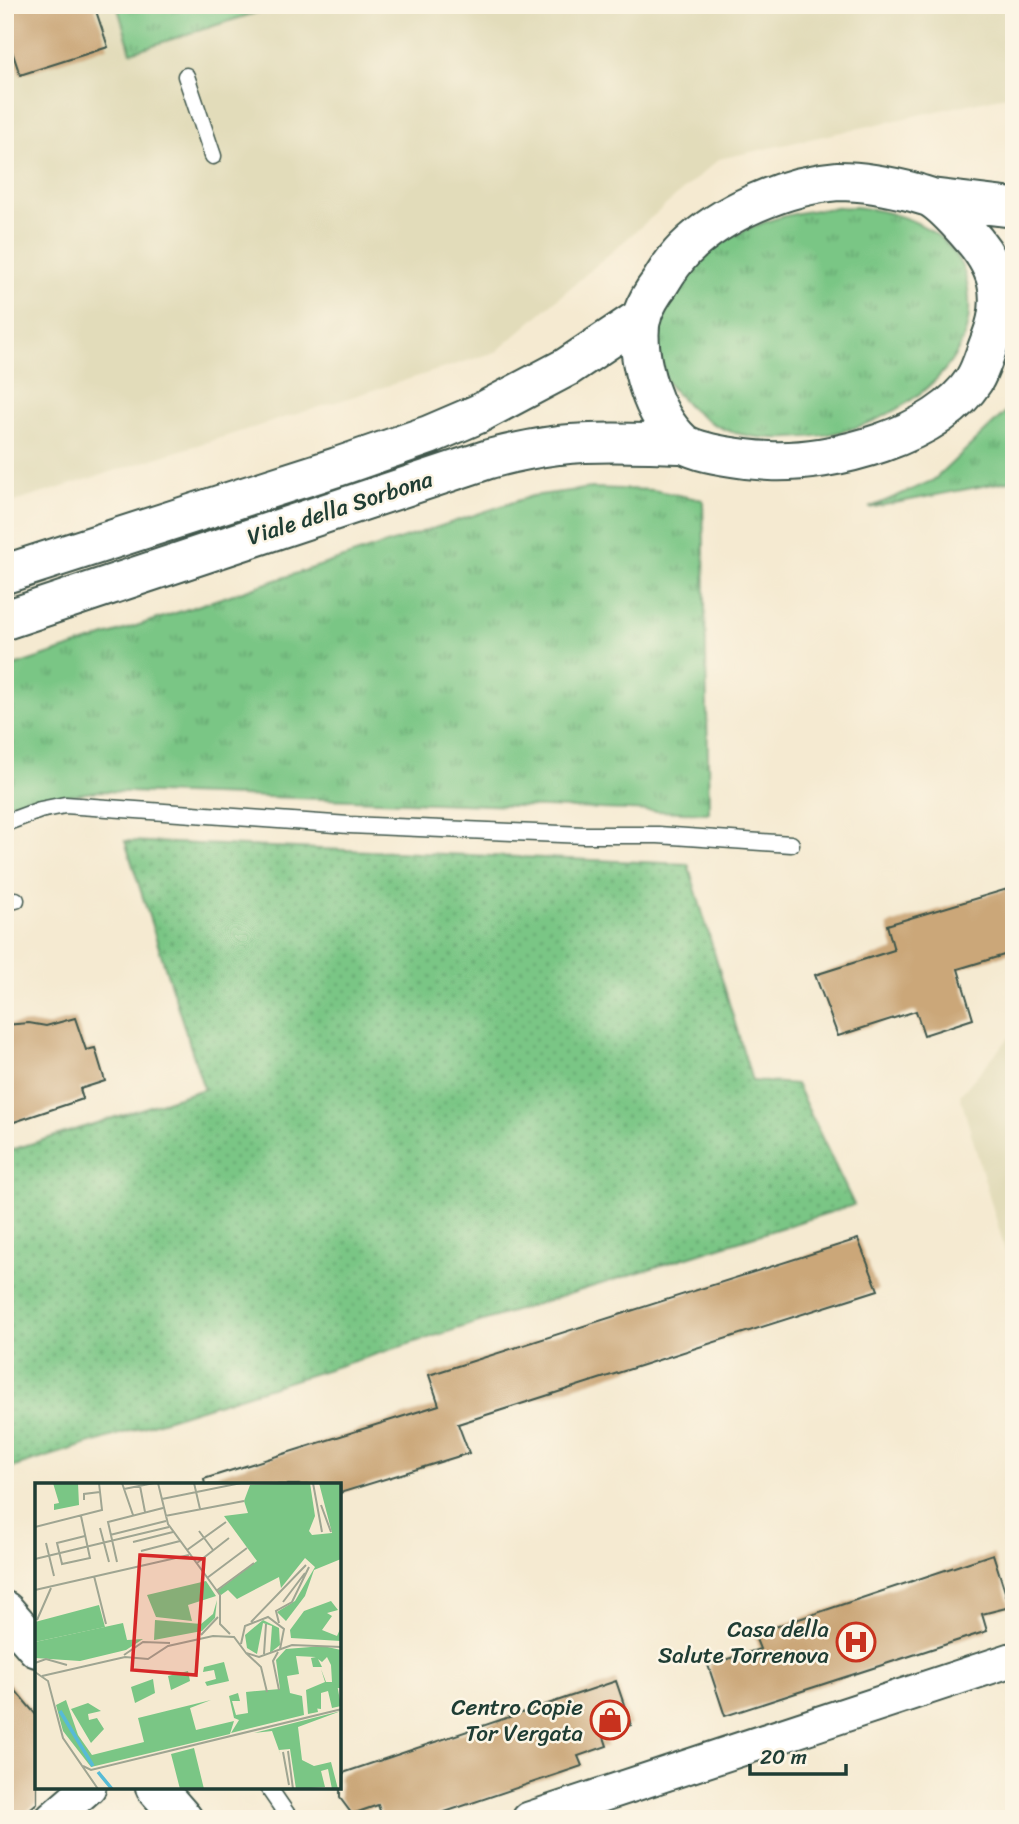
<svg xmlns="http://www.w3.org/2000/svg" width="1019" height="1824" font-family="Sriracha,sans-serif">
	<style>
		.built { fill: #e2dcba }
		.grass { fill: url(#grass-tufts); stroke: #4c825c; stroke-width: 2 }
		.park { fill: url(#park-dots); stroke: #4c825c; stroke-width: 2 }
		.building { fill: #cba779 }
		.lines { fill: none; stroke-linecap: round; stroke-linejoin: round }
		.lane-casing { stroke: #3f574c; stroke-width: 19 }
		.street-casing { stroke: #3f574c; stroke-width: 37 }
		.secondary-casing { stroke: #3f574c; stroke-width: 42 }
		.lane { stroke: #fff; stroke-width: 16 }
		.street { stroke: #fff; stroke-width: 33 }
		.secondary { stroke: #fff; stroke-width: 38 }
		.labels { text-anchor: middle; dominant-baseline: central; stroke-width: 5; stroke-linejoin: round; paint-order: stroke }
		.street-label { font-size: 23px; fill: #1f3d34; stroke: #fcf5e5 }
		.poi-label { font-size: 23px; fill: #1f3d34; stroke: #fcf5e5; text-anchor: end }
		.inset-river { fill: none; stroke: #57bbd6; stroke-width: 3.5 }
		.inset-road { fill: none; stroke: #9fa592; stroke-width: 2 }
		.view { fill: #d62828; fill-opacity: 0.15; stroke: #d62828; stroke-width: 3.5 }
		.inset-edge { fill: none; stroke: #1f3d34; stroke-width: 3.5 }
	</style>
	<defs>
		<pattern id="grass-tufts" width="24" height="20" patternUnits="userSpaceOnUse" patternTransform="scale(1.75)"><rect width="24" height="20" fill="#7ac685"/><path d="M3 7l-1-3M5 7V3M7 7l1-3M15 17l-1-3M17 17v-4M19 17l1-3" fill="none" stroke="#63a26e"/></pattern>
		<pattern id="park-dots" width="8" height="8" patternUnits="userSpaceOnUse" patternTransform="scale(1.75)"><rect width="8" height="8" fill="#7ac685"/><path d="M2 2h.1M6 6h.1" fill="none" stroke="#63a26e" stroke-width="1.8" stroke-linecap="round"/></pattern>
	</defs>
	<rect width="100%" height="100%" fill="#fcf5e5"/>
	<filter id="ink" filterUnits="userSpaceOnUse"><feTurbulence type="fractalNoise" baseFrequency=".0143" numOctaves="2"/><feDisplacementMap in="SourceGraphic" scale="14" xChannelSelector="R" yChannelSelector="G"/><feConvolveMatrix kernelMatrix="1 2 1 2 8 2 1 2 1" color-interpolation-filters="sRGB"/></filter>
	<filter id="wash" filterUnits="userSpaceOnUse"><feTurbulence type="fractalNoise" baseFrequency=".00686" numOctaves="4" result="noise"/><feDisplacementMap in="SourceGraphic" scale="28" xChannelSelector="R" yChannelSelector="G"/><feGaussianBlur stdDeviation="1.57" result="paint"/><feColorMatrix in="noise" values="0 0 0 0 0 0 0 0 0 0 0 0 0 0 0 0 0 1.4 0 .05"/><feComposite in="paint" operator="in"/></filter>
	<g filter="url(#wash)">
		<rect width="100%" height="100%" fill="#f5ead1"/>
		<path class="built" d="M5,5H1014V94L719,159L496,352L5,505Z
			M1014,1032V1281L960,1095Z"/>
		<path class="grass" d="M117,5H280L131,52Z
			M854,207C915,213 973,239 969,311C967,355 933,388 897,409C864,429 829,437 791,438C747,440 711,432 681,398C676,393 671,388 667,382C664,376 663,368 661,362C658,350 655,332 660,320C662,312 668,304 673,297C710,230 783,209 854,207Z
			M1014,404V480L869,508L934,480Z
			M592,488L653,490L703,500L709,813L101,791L5,804V669L532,496Z"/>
		<path class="park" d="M125,841L688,864L752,1081L796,1084L854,1205L5,1470V1152L204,1089Z"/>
		<g id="blocks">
			<path class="building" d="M5,5H94L108,47L20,75L5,30Z
				M1014,887V952L958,969L973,1019L924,1035L916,1011L838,1036L815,975L894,950L887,925Z
				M75,1018L86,1050L95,1048L105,1081L80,1089L83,1099L5,1125V1025L29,1023L46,1026Z
				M858,1239L878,1290L458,1424L469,1453L340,1493V1485H205L204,1479L439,1405L429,1375Z
				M993,1554L1010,1607L982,1614L987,1631L725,1716L708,1665L760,1649L754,1634Z
				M5,1678L37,1716V1803L18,1819H5Z
				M616,1681L631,1725L603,1734L607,1746L578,1756L582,1766L424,1819H383L378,1805L352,1814L340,1798V1774Z"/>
		</g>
	</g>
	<g filter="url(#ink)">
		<use href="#blocks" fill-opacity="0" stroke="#3f574c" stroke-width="2"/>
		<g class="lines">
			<defs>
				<path id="lane" d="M186,76L213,156
					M5,823L40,810L65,805L349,825L585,835H658L791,844
					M5,902L16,900
					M268,1787L290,1819"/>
				<path id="street" d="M52,1819L89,1787
					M529,1819L1014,1659"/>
				<path id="secondary" d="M838,181C864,181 890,186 916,193C921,195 927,196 931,198C941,204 958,222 966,231C998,265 1008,296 990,341C985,353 981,369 974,380C938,436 832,464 769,461C750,460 695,454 682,442C667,429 655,407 649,388C642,368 636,335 642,315C646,304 653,292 660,283C667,271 675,259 685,249C722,212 786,185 838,181Z
					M931,198L1014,208
					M5,574L337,467L429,435L478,414L567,367L642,317
					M5,620L489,459C512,453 535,448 559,445C600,441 642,443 683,444
					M5,1611L37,1648
					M155,1787L183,1819"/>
			</defs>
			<use href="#lane" class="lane-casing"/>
			<use href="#street" class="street-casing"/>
			<use href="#secondary" class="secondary-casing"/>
			<use href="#lane" class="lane"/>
			<use href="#street" class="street"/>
			<use href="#secondary" class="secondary"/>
		</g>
	</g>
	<defs>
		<symbol id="hospital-ring" viewBox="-11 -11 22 22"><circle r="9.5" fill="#fcf5e5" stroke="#c8321e" stroke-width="1.5"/><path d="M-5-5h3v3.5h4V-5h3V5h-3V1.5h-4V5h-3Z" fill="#c8321e"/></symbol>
		<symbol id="shop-ring" viewBox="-11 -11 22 22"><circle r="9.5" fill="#fcf5e5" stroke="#c8321e" stroke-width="1.5"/><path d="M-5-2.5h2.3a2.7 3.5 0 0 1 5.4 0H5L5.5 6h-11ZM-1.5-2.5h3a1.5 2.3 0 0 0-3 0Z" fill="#c8321e"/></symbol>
	</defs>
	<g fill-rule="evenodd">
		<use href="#hospital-ring" x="834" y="1620" width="44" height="44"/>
		<use href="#shop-ring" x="588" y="1698" width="44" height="44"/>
	</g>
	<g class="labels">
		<g class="street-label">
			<text transform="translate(340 508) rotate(-18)">Viale della Sorbona</text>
		</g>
		<g class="poi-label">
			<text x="829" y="1629">Casa della<tspan x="829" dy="26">Salute Torrenova</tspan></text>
			<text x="583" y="1707">Centro Copie<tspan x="583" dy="26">Tor Vergata</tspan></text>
		</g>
	</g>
	<g transform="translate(35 1483)">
		<rect width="306" height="306" fill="#f5ead1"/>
		<path d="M18,0H43L44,22L19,27V21L24,20ZM275,0L280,33L274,48L277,52L297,50L284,0H306V76L279,87L270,113L251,138L242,129L260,118L280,84L270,75L246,105L244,94L202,116L193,107L186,112L182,108L222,78L189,33L213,30L209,18L215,2ZM182,117L180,135L167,148L119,157L120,137L166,141L178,131ZM296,118L303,127L292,130L297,133L287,147L302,153L306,144V158L256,155L255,147L269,128ZM228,137L244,145L245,162L235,170L237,143L228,140L222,171L212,165L210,152ZM88,140L92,157L108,156L91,167L45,178L0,175V159ZM288,163L306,167V205H278L283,229L273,231L271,207L290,199L286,186L291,199H297L296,182L292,174L287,179L283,176L287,184H278L276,175L281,174L261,173L264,191L252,193L255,210L267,213L269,232L196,250L204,237L199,235L194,213L203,210L205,218H197L201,232L213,230L211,209L245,206L241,177L251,166ZM189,179L194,198L172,203L170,199L181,196L179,187L168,189L169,184ZM153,188L155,198L136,207L133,193ZM118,196L120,210L100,220L96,204ZM31,217L43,252L57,272L109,259L103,235L176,217L155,225L161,247L199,238L195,251L56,284L28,248L21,222ZM53,220L66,228L53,231L54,237L62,235L69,246L56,260L36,226ZM306,228L263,244L267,277L279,283L296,279L303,306H297L293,286L286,288L290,304L261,306L255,266L244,267L246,273L237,248L219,250ZM159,265L169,306H145L136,271Z" fill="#7ac685"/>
		<path d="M171,98L181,113L153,122L157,138L121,134L112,112Z" fill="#7ac685"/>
		<path d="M64,122L70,144L0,159V139ZM302,201L306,223L297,225L293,208L286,210V226L278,225V205Z" fill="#7ac685"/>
		<path class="inset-river" d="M25,228L58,283M63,289L77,306"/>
		<path class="inset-road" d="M87,0L98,32M123,0L133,41L185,112V141L195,151M159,0L165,26M278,0L287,49M105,3L110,29M89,6L119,0M127,16L206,0M49,17V11L65,9M286,22L296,49M46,33L55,75L27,81L22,60L50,53M130,33L209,18M0,44L67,27L64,0M65,45L74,79M164,48L178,67M75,52L131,38M98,59L138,49M11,60L19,93M152,67L191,39M106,68L145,58M0,76L134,44M82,79L73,39L128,25M162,80L194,55M59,93L71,141M172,95L212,65M0,107L154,72M181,108L219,80M248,119L270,90M2,137L16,105M216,139L271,82M244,140L241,128L257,119L274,84M166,152L183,134M206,161L210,143L233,134L249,146L245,166M243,169L238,178L244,207M211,170L226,184L232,209M229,171L231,141M89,172L108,159L135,160M0,180L11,176L32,182M0,189L13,198L28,255L63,306M7,193L90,174L113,176L133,163L178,153L199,154L211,170L224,174L257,162L307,164M253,268L258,306M248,269L254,302M48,283L56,287L307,226"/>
		<path class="view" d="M105,72L169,76L161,192L97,187Z"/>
		<rect width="306" height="306" class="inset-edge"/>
	</g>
	<rect width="1019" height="1824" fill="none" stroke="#fcf5e5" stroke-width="28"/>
	<path d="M750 1764v10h96v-10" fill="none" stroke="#1f3d34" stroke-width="3.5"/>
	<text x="760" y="1764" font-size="21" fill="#1f3d34" stroke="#fcf5e5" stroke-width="5" paint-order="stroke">20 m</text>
</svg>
